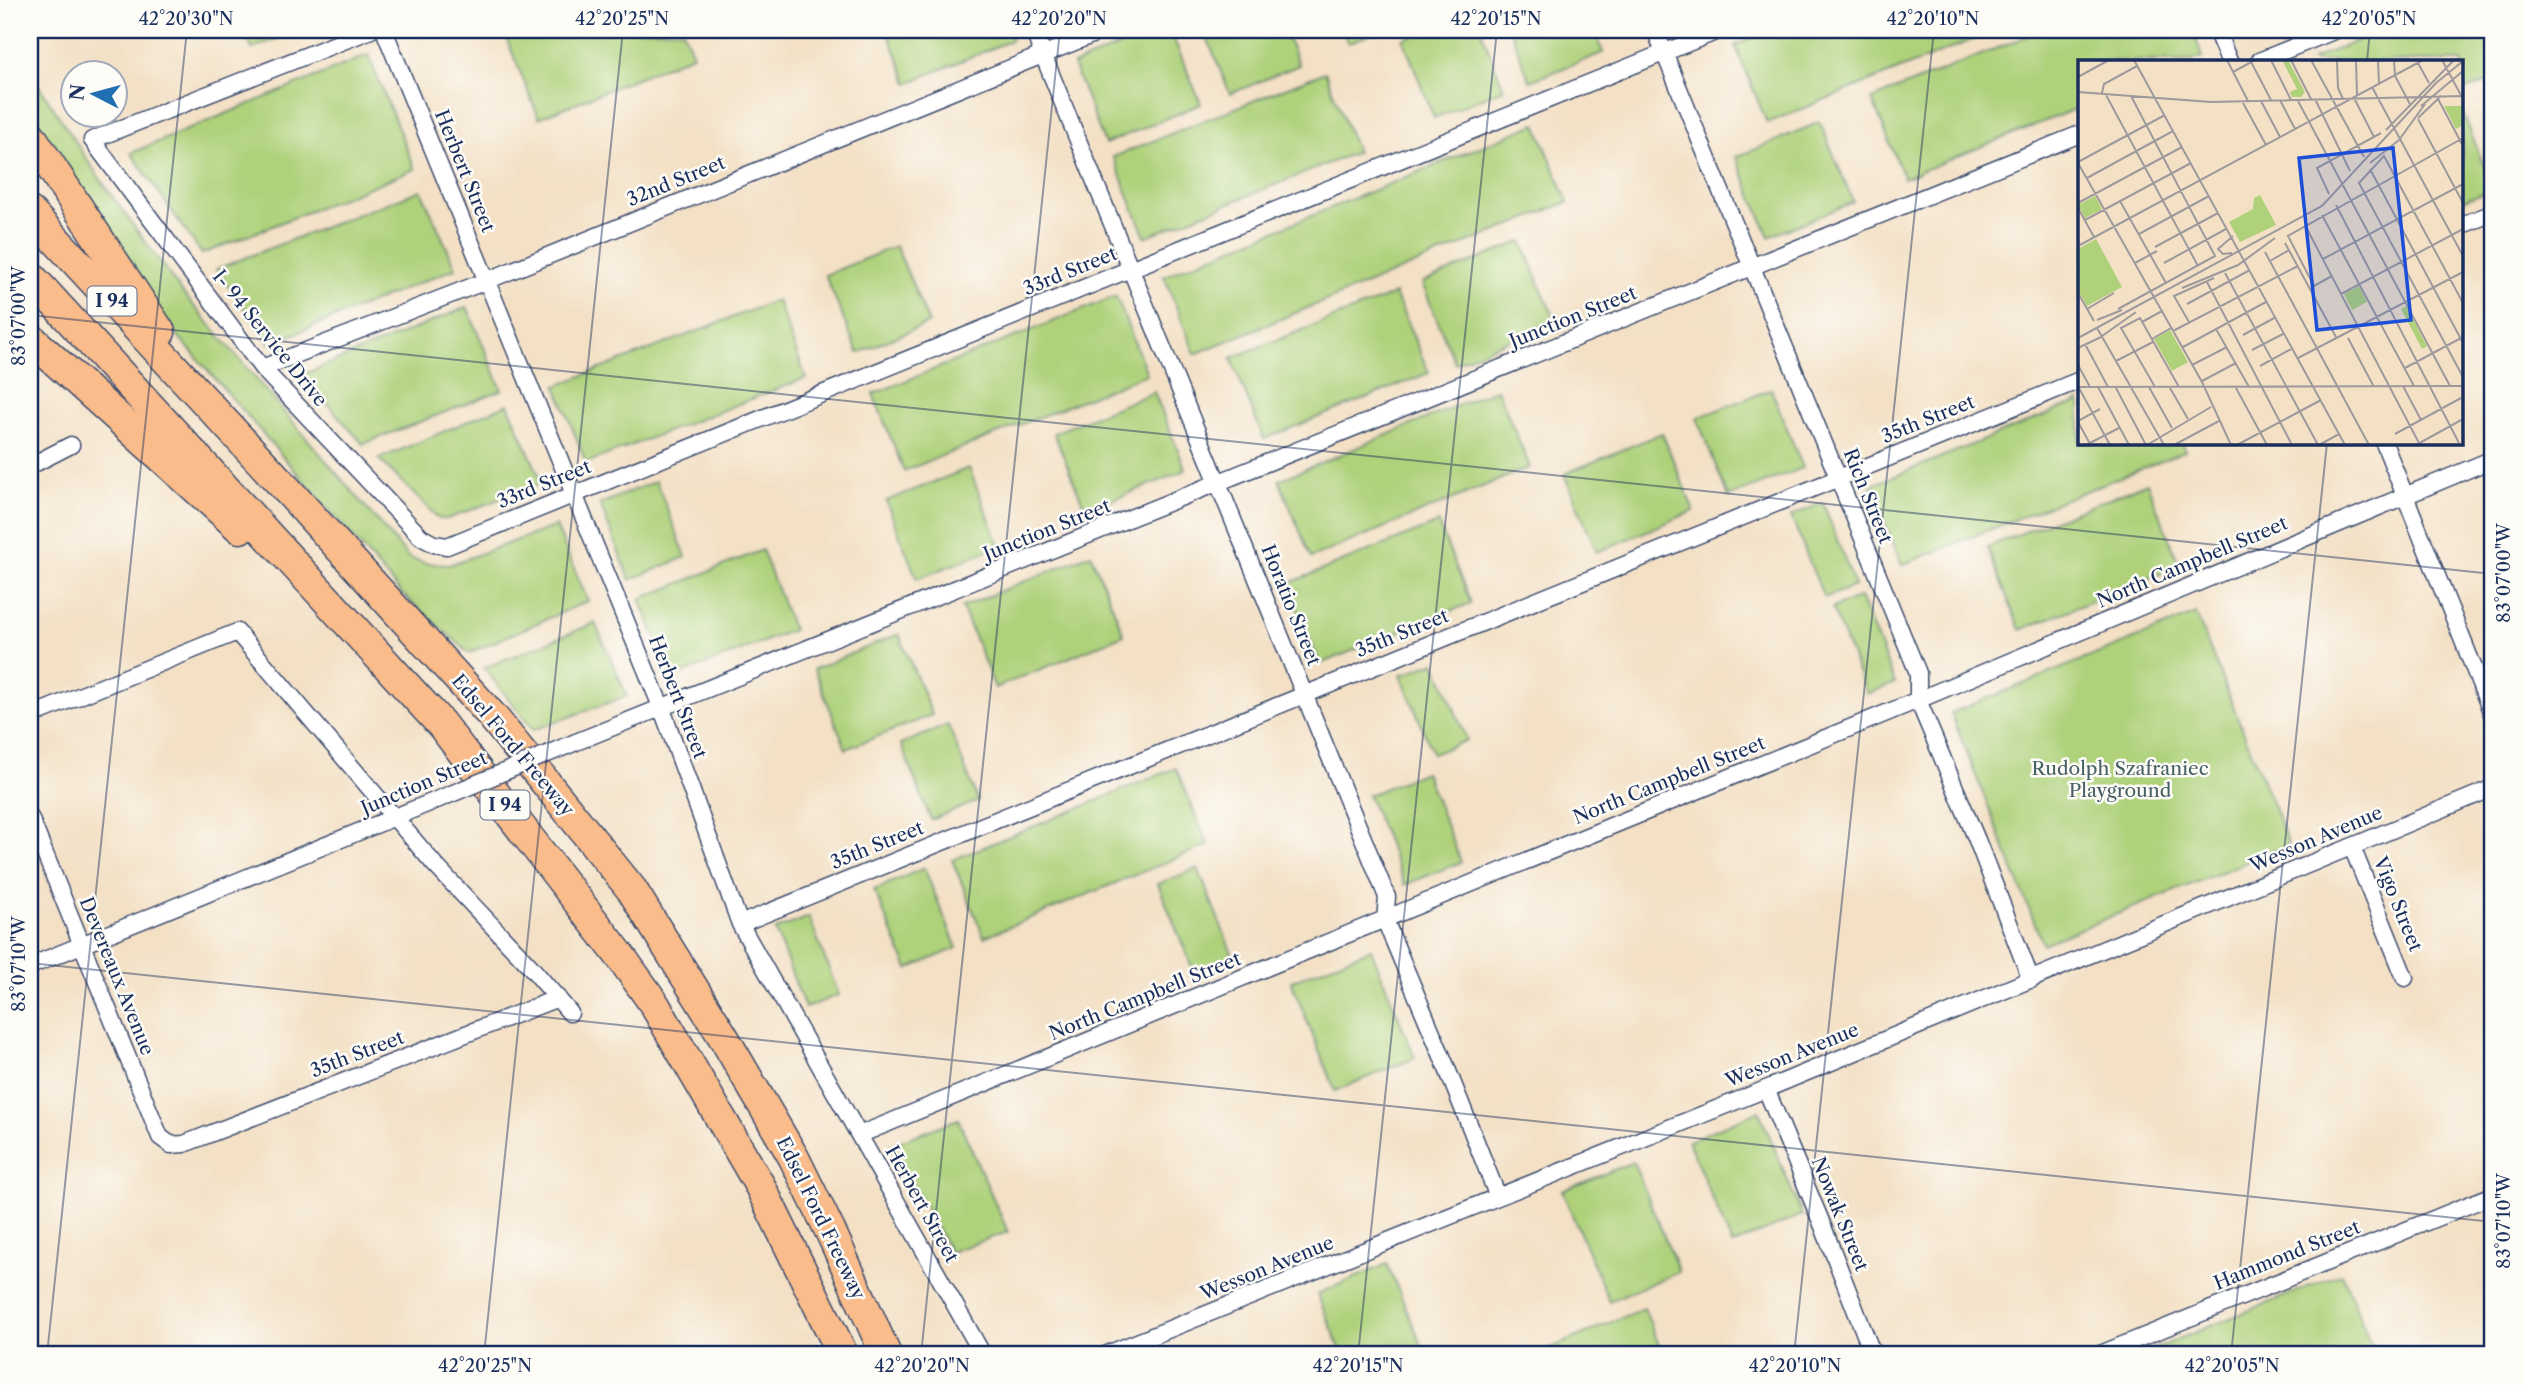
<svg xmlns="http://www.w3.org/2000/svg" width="2523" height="1385" font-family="'Libre Caslon Text',serif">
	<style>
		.green { fill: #aed17a; stroke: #64806c; stroke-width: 2 }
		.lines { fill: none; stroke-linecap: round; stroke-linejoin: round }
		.street-casing { stroke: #3b4a6d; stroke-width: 19 }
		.highway-casing { stroke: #3b4a6d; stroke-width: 33 }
		.street { stroke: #fff; stroke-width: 16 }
		.highway { stroke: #f9bc8a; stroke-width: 30 }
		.street-bridge-casing { stroke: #3b4a6d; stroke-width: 19; stroke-linecap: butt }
		.street-bridge { stroke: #fff; stroke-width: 16 }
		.ticks { fill: none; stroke: #1b2f5e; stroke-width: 2; stroke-opacity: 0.45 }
		.labels { text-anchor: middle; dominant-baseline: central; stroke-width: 5; stroke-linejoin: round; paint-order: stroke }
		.shield { fill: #fdfcf7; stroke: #5f6c8c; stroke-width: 2 }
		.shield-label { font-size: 18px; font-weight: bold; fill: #1b2f5e }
		.street-label { font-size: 19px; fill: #1b2f5e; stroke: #fdfcf7 }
		.park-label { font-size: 19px; fill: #476066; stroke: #fdfcf7 }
		.inset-road { fill: none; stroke: #9d999c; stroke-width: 2 }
		.view { fill: #1d4ed8; fill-opacity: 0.15; stroke: #1d4ed8; stroke-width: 3.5 }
		.inset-edge { fill: none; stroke: #1b2f5e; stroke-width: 3.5 }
		.neatline { fill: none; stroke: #1b2f5e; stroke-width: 2.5 }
		.ticks-label { font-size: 18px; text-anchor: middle; fill: #1b2f5e }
	</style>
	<rect width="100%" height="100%" fill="#fdfcf7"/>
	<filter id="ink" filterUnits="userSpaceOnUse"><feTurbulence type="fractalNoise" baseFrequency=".0143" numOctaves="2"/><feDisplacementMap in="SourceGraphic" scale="14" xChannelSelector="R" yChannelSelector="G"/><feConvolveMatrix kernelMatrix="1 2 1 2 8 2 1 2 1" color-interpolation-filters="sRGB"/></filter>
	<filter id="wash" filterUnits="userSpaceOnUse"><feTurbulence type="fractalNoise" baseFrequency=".00686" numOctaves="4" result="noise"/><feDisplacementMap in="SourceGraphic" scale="28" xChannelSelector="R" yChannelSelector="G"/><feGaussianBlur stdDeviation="1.57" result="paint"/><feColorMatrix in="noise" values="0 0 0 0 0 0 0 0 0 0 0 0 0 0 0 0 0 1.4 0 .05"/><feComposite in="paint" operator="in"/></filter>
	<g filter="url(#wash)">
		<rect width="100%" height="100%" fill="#f3e0c5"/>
		<path class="green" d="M244,30H299L252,49Z
			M503,30H683L693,55L539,118Z
			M887,30H1007L1012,40L908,83Z
			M1157,30H1170L1201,104L1105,144L1073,65Z
			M1204,30H1284L1299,65L1230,94Z
			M1342,30H1381L1348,43Z
			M1428,30H1481L1504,89L1434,118L1403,39Z
			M1510,30H1594L1603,53L1530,81Z
			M1772,30H1997L1767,123L1735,45Z
			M2042,30H2192L2203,57L2192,61H2080V107L1904,178L1872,99Z
			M2385,30H2493V79L2462,92V61H2313L2312,59Z
			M368,55L415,169L202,254L131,153Z
			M30,72L104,185L181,291L409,558L425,563L449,565L556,526L588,601L469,653L402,594L172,329L81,197L30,113Z
			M1325,72L1357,152L1145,237L1113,157Z
			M2462,110L2493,189L2462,201Z
			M1820,122L1853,202L1769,237L1736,157Z
			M1536,124L1568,202L1195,354L1164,276Z
			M421,190L456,268L270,344L216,269Z
			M1522,241L1555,321L1455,363L1422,283Z
			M896,246L929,323L858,353L825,275Z
			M1395,294L1429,373L1264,439L1231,358Z
			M1116,296L1147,374L904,471L873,394Z
			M777,300L806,378L586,463L556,386Z
			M467,307L502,390L363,444L302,375Z
			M1497,389L1530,467L1311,558L1279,480Z
			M1771,389L1803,468L1728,497L1697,418Z
			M1154,392L1186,470L1086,511L1054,433Z
			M2080,401V443H2182L2185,451L1902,565L1870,486Z
			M508,404L542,483L447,519H439L379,459Z
			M1662,433L1694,511L1597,552L1564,474Z
			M969,468L1000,546L917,579L886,501Z
			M656,481L686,557L630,580L600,504Z
			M2147,483L2180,566L2020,630L1987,547Z
			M1823,503L1855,586L1824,598L1791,516Z
			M1438,523L1471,603L1320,664L1287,584Z
			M762,550L793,630L672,678L640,599Z
			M1091,554L1124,635L995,688L962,607Z
			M1860,597L1895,683L1867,694L1832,608Z
			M2196,614L2289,845L2043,944L1951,713Z
			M595,623L627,696L533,730L484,668Z
			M899,634L932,715L846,749L814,669Z
			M1435,662L1467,740L1433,754L1401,675Z
			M948,725L978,801L931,820L901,744Z
			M1176,768L1208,845L984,937L952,860Z
			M1425,772L1461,862L1405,885L1368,795Z
			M924,868L957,948L908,969L874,890Z
			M1198,868L1233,956L1194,972L1158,884Z
			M809,917L839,995L805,1008L775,930Z
			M1371,949L1415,1058L1335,1091L1291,981Z
			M1759,1111L1802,1215L1732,1245L1688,1141Z
			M958,1119L1008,1232L950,1252L890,1145Z
			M1633,1162L1679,1272L1609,1301L1562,1191Z
			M1387,1264L1426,1355H1343L1317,1294Z
			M2342,1273L2375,1355H2139Z
			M1644,1308L1663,1355H1546L1544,1351Z"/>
	</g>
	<g filter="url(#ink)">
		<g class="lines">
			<defs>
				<path id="street" d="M371,30L92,140L262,368L421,537L434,544L447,546L1720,30
					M384,30L662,709L740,924L983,1355
					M1033,30L1387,897L1385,920L1444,1061L1498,1197
					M1655,30L1918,673V700L1977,840L2031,980
					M2216,30L2229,61
					M2259,61L2336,30
					M2462,225L2493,213
					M262,368L486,281L1104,30
					M2384,443L2493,716
					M30,466L71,445
					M30,716L237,632L435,865L529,965L570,1013
					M576,742L2080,134
					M30,817L160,1137L171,1145L184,1144L558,998
					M2352,847L2405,978
					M740,924L2080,380
					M30,966L439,799
					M1766,1089L1822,1224L1873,1355
					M859,1135L1918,700L2493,459
					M1105,1355L1766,1089L2493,788
					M2098,1355L2493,1195"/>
				<path id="highway" d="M30,135L160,332
					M30,212L291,494L492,716L632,890L724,1038L794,1158L833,1237L886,1355
					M30,276L441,724L621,957L653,1002L760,1186L843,1355
					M30,338L240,528"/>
			</defs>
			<use href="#street" class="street-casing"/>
			<use href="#highway" class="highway-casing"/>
			<use href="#street" class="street"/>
			<use href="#highway" class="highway"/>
			<defs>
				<path id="street-bridge" d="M439,799L576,742"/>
			</defs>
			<use href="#street-bridge" class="street-bridge-casing"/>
			<use href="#street-bridge" class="street-bridge"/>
		</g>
	</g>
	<path class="ticks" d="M2367,61L2370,30M30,315L2493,574M30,963L2493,1222M47,1355L187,30M484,1355L623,30M921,1355L1060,30M1358,1355L1497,30M1794,1355L1934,30M2231,1355L2327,443"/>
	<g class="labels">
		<g class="shield">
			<rect x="87.5" y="286.5" width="49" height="29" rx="5"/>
			<rect x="480.5" y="790.5" width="49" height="29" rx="5"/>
		</g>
		<g class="shield-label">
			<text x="112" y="301">I 94</text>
			<text x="505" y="805">I 94</text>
		</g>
		<g class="street-label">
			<text transform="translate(465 171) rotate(68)">Herbert Street</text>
			<text transform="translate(676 181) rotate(-22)">32nd Street</text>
			<text transform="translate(1070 271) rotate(-22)">33rd Street</text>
			<text transform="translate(1573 317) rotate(-22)">Junction Street</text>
			<text transform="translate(270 338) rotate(51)">I- 94 Service Drive</text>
			<text transform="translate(1928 419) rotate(-22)">35th Street</text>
			<text transform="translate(544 484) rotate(-22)">33rd Street</text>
			<text transform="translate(1868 496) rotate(68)">Rich Street</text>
			<text transform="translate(1047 530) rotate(-22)">Junction Street</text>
			<text transform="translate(2192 562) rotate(-23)">North Campbell Street</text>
			<text transform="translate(1291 605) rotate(68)">Horatio Street</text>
			<text transform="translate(1402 633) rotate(-22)">35th Street</text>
			<text transform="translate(678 697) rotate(69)">Herbert Street</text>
			<text transform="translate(513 745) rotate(50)">Edsel Ford Freeway</text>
			<text transform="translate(1669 780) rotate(-22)">North Campbell Street</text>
			<text transform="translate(424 783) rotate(-23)">Junction Street</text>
			<text transform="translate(2316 839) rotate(-23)">Wesson Avenue</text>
			<text transform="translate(877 845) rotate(-22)">35th Street</text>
			<text transform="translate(2398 904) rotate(68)">Vigo Street</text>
			<text transform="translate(117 976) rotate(68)">Devereaux Avenue</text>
			<text transform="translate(1145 996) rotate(-22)">North Campbell Street</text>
			<text transform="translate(357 1054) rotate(-21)">35th Street</text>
			<text transform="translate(1792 1055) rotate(-22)">Wesson Avenue</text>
			<text transform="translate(922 1204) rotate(61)">Herbert Street</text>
			<text transform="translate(1840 1214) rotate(68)">Nowak Street</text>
			<text transform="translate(821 1218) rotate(64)">Edsel Ford Freeway</text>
			<text transform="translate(2287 1255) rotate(-22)">Hammond Street</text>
			<text transform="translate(1267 1268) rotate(-22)">Wesson Avenue</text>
		</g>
		<g class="park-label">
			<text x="2120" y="768">Rudolph Szafraniec<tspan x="2120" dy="22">Playground</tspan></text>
		</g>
	</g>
	<g transform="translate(2078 60)">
		<rect width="385" height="385" fill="#f3e0c5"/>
		<path d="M204,0H210L227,32L223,37H214L212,32L219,29ZM366,46H385V65L378,69ZM182,135L198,165L162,182L151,162L175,149L176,138ZM17,136L24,149L7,158L0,145ZM18,179L44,227L9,246L0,230V189ZM281,226L289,242L274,250L266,234ZM328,246L349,286L344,289L323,249ZM92,270L110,302L94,311L76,279Z" fill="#aed17a"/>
		<path class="inset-road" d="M56,0L267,385M149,0L170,41M172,0L193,40M193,0L213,40M213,0L233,39M233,0L286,97M259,0L260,28L265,39M278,0L279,36M300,0L301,24M316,0L317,16L332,44M364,0L385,39M340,3L351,23M155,12L177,0M0,17L31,0M294,27L385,196M0,32L133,42L385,36M24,33L26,24L59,6M28,35L120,206M276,38L296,77M237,39L272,111M360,39L385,86M202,40L217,69M164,41L188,85M183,41L202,77M220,41L372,326M343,46L385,11M340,58L363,36M340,59L385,143M308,70L376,0M0,102L87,55M0,103L124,322L153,385M292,103L321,80L347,44M292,109L385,283M9,118L95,71M251,134L239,108L303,73M42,141L88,223M0,143L104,87M258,145L381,383M0,148L16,177M244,155L336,326M7,160L113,103M228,167L342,385M61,174L131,136M207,183L258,277M0,186L345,0M77,187L140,153M187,192L291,385M154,193L145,194L140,189L155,176M245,199L385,124M192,201L211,190M57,203L79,191M86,203L148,169M147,213L240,385M129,222L214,385M236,226L210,176L385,78M234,227L254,216M104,228L160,205L197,178M0,233L16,261M263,234L385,169M385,243L306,96L281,123L385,317M109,244L172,210M9,249L36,233M40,249L137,196L53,36M19,260L44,250M64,262L84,251M111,262L96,236L136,218M19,268L86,385M138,269L171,327M95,271L220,206M165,275L198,257M24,276L58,252M0,278L244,146L358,23L385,1M270,278L296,327M74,279L93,268M7,284L30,327M105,287L188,242M0,288L23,277M174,290L205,274M220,298L385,212M38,301L75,282M0,305L12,327M114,305L149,287M182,306L215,288M327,308L385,277M124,321L158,303M325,326L343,360M0,327L385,326M20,327L51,385M71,327L94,368M77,327L43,268L62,258L101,327M1,328L32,385M38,328L68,385M92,328L110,359M158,328L189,385M0,361L22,349M0,362L11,382M317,374L383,338M8,385L41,368M69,385L133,347M96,385L141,361M159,385L243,340M241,385L261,374M338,385L385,359"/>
		<path class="view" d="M315,88L333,260L239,270L221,98Z"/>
		<rect width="385" height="385" class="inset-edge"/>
	</g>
	<rect width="2523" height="1385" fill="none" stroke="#fdfcf7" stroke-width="77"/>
	<g transform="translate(94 94) rotate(276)"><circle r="33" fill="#fdfcf7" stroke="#a3aaba" stroke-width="2"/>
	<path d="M0-5L12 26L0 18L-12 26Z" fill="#1f6fb2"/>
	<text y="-10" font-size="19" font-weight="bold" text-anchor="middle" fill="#1b2f5e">N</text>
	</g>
	<rect x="38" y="38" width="2446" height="1308" class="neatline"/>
	<g class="ticks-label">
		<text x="186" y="25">42°20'30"N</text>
		<text x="622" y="25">42°20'25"N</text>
		<text x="1059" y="25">42°20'20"N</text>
		<text x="1496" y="25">42°20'15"N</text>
		<text x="1933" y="25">42°20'10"N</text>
		<text x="2369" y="25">42°20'05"N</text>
		<text transform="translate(19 316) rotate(-90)" y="6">83°07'00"W</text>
		<text transform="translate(2504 573) rotate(-90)" y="6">83°07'00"W</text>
		<text transform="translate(19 964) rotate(-90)" y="6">83°07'10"W</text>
		<text transform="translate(2504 1221) rotate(-90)" y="6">83°07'10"W</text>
		<text x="485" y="1372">42°20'25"N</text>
		<text x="922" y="1372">42°20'20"N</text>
		<text x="1358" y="1372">42°20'15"N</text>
		<text x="1795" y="1372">42°20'10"N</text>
		<text x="2232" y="1372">42°20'05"N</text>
	</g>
</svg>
